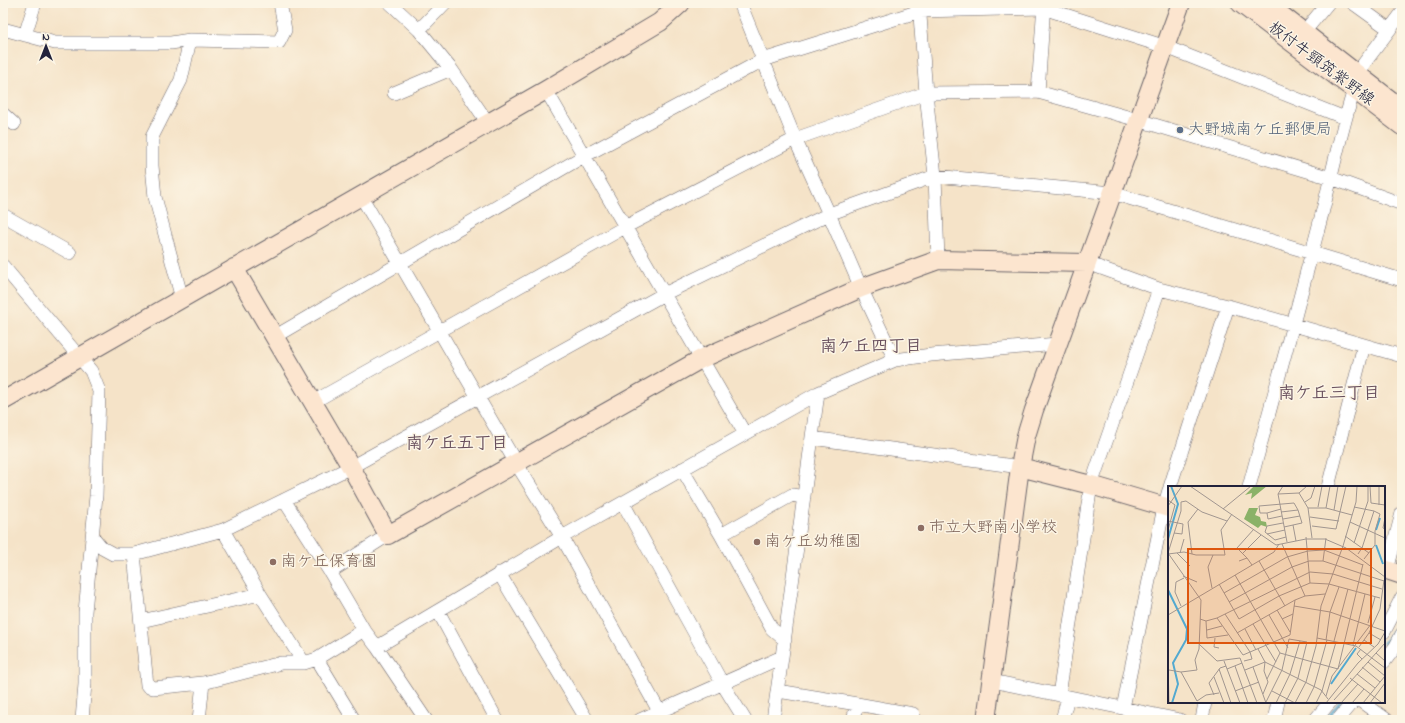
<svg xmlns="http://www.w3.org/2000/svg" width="1405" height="723" font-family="'Indie Flower','Klee One',sans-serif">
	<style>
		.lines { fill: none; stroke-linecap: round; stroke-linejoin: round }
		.stream { stroke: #53a9d0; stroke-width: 3.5 }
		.street-casing { stroke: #6c666c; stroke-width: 14 }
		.secondary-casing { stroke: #6c666c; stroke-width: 20 }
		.street { stroke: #fff; stroke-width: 13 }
		.secondary { stroke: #fce5cf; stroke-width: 18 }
		.service-dot { fill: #5c6f8a; stroke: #fcf5e5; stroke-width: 1.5 }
		.education-dot { fill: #8d6e63; stroke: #fcf5e5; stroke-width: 1.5 }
		.labels { text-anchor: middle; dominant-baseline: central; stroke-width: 3; stroke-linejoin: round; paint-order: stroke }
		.street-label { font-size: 16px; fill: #22223b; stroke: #fcf5e5 }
		.service-label { font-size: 16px; fill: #4e5e75; stroke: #fcf5e5; text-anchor: start }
		.education-label { font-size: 16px; fill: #785e54; stroke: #fcf5e5; text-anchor: start }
		.neighbourhood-label { font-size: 17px; font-weight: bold; fill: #674e5c; stroke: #fcf5e5 }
		.inset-river { fill: none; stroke: #53a9d0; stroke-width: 2 }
		.inset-road { fill: none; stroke: #a19690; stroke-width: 1 }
		.view { fill: #de560e; fill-opacity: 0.15; stroke: #de560e; stroke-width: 2 }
		.inset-edge { fill: none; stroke: #22223b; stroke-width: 2 }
	</style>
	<rect width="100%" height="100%" fill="#fcf5e5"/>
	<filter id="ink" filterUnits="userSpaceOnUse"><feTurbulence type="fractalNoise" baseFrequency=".025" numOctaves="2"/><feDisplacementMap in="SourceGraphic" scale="8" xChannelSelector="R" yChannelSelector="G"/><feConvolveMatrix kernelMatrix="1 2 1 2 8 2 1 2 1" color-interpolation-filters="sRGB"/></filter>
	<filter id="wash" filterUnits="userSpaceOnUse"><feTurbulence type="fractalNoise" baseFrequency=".012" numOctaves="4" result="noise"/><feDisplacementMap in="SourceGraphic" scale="16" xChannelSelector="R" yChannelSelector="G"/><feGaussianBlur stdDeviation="0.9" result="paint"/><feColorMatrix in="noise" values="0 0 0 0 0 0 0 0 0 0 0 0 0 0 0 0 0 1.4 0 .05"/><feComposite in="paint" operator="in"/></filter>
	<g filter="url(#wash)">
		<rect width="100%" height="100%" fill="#f5e3c8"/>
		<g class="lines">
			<path class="stream" d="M1384,643L1397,626L1402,615
				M1326,720L1340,702"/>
		</g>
	</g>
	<g filter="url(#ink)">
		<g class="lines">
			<defs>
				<path id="street" d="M390,3L419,30L451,69
					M740,3L795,139L829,214L861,288L895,360
					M919,3L926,93L935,176L938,260
					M1353,3L1389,29
					M3,29L55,43H171L190,40L279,42L285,30L280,3
					M419,30L445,3
					M1304,32L1328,3
					M25,35L35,3
					M1356,74L1402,13
					M546,90L745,434
					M1038,92L1044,3
					M394,93L451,69L488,123
					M3,114L14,124
					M361,196L516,463L562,537L664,720
					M3,215L70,253
					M1087,263L1159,289L1228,306L1402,356
					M3,266L91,371L99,391L96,496L85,612V684L82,720
					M182,299L155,197L152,166V137L181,80L190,40
					M274,337L584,156L763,60L920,11L1043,8L1166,47L1345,118
					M313,402L625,227L795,139L926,93L1038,92L1138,120L1331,178L1402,204
					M812,438L1020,467
					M682,469L721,535L772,629L785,640
					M1170,487L1228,306
					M1249,487C1272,402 1295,318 1317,233C1330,185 1339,136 1354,90
					M1328,487L1364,345
					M284,500L330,572L364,630L377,647L426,720
					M623,503L722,683L745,720
					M223,530L260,594L304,663
					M721,535L792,495L804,497
					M93,537L102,548L113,554H134L223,530L351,467L664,294L829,214L935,176L1112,193L1402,280
					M134,554L147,685L153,688L203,683L281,663H304L317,659L354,720
					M1387,570L1402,513
					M330,572L388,535
					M499,573L587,720
					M438,611L497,720
					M141,621L260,594
					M1384,632L1402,597
					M377,647L562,537L818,393L895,360L931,355L1057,344
					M317,659L364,630
					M1384,662L1396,646L1402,634
					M992,681L1180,720
					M778,691L857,704L913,714L912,720
					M1059,695L1091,485L1159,289
					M1362,702L1387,720
					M1123,708L1164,507L1169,490
					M199,720L203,683
					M640,720L782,657L818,393
					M773,720L782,657
					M853,720L857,704
					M1062,720L1068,697
					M1202,720L1205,702
					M1274,720L1278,702
					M1315,720L1330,702
					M1338,720L1353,702"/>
				<path id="secondary" d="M1240,3L1402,126
					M1266,3L1402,109
					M234,268L351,467L388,535L701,359L861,288L938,260L1087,263
					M3,401L546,90L660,22L681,3
					M1020,467L1091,485L1169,508
					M1384,569L1402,575
					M986,720L1020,467L1026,436L1034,410L1181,3"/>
			</defs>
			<use href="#street" class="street-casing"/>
			<use href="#secondary" class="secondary-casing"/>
			<use href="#street" class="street"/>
			<use href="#secondary" class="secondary"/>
		</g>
	</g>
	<circle class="service-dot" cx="1180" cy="130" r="4"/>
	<g class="education-dot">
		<circle cx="921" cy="528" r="4"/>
		<circle cx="757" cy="542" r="4"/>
		<circle cx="273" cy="562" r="4"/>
	</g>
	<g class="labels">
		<g class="street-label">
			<text transform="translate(1321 64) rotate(37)">板付牛頸筑紫野線</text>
		</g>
		<g class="service-label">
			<text x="1188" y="130">大野城南ケ丘郵便局</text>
		</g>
		<g class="education-label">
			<text x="929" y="528">市立大野南小学校</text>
			<text x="765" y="542">南ケ丘幼稚園</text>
			<text x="281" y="562">南ケ丘保育園</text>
		</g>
		<g class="neighbourhood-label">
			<text x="871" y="346">南ケ丘四丁目</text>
			<text x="1329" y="393">南ケ丘三丁目</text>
			<text x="457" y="443">南ケ丘五丁目</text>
		</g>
	</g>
	<g transform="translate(1168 486)">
		<rect width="217" height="217" fill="#f5e3c8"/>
		<path d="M86,0H99L83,13L84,7L77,9ZM81,22H90L87,29L92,31L93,35L98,36L99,41L93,39L90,42L76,33Z" fill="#8bb268"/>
		<path class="inset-river" d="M208,44L212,32M0,53L10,18L3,0M208,59L215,78M0,104L19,143L18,154L5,177L10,198L4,217M163,198L188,162"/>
		<path class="inset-road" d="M22,0L108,59L138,53H157L178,62L217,91M115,0L110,8L119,56M202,0L203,17L217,19M211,0V19M131,7L140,22L144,52M110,8L131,7L139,0M0,14L7,19L0,44M137,16L143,12L147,0M0,20L14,0M150,21L154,0M186,21L206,25L194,62L190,68M140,22H158L184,29M158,22L162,0M55,23L83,0M166,24L170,0M113,26L130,24M99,27L113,23M114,30L100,33L99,27H92L91,20L126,17L130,24L134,37L116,41M142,31L171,35M217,32L215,42L217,43M115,33L132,30M0,35L15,38L14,48L6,47M182,36L217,52M115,37L99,40L97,46L107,54L118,51M125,39L128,55M144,40L168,43L178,0M99,48L117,44M177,50L201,67M138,51L142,97M186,57L200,15V0M114,58L137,110M9,67L22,80M12,67L16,53M75,67L93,49M0,68L16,66L28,69H57L53,44L64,28M24,68L20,36L30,23M79,72L69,62L86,43M196,73L207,59V45L212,28L206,25M71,75L79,72L84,79M91,75L117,120M155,75L158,52M67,89L112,167L170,183M15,90L29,96M51,98L71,133L111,110L142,97L161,98L212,112M44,102L40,81L45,69M56,107L119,71L140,65L156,64L195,79M61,116L124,81L141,75H155L216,95M13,120L7,106L8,96L16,92M126,120L162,126L217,145M109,124L122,146M57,128L82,166L84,173L76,175M0,129L106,66L111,58M101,129L120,162M49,132L75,169L122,149L127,114M32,133L38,135L49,132L142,86L165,88L214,103M114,133L125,128M38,135L39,152L60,149M200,137L207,111M85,138L108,176M77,143L88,164M39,144L54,140M69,147L127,114L137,110L157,108M201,147L213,154M47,152L46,161L51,162M149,152L188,160L217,182M158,154L162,126L171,101M196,154L206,161M166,155L180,103M31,158L49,175L72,172L89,217M185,159L197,108M191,161L201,147L212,123L216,94M90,163L97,176L153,204L160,213M193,163L189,168L194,173M208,167L217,175M56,175L72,217M200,176L217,190M0,177L1,217M67,180L80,217M85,181L98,217M194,181L212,196M51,183L63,217M59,183L74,177M170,183L195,78M1,184L13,186L29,215L38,209L51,207M77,184L97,176M13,186L29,184L27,174L31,163L33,114L0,67L13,25V16L18,15L34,26L59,35M189,188L207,202M46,191L56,217M182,192L214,217M99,193L112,167M67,205L91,196M104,205L127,217M95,208L100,196L96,185L97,176M46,209L41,197L52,182L58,180M158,210L164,190L203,138M166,214L217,157M98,216L114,184L121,153M108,217L122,188L132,155M117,217L130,192L139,156L121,153M127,217L138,196L148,160L153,120L175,60L188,16L189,0M138,217L146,201L159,154M148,217L154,205L168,156M158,217L190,177L210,158L217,146M173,217L190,198M184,217L196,203M195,217L217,190M202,217L217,197"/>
		<path class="view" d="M20,63H203V157H20Z"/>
		<rect width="217" height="217" class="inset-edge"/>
	</g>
	<rect width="1405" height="723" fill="none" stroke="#fcf5e5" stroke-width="16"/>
	<g transform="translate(46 46)" stroke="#fcf5e5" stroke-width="3" paint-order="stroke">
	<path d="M0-3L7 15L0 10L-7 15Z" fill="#22223b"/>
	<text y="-6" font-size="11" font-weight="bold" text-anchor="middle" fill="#22223b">N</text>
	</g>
</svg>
